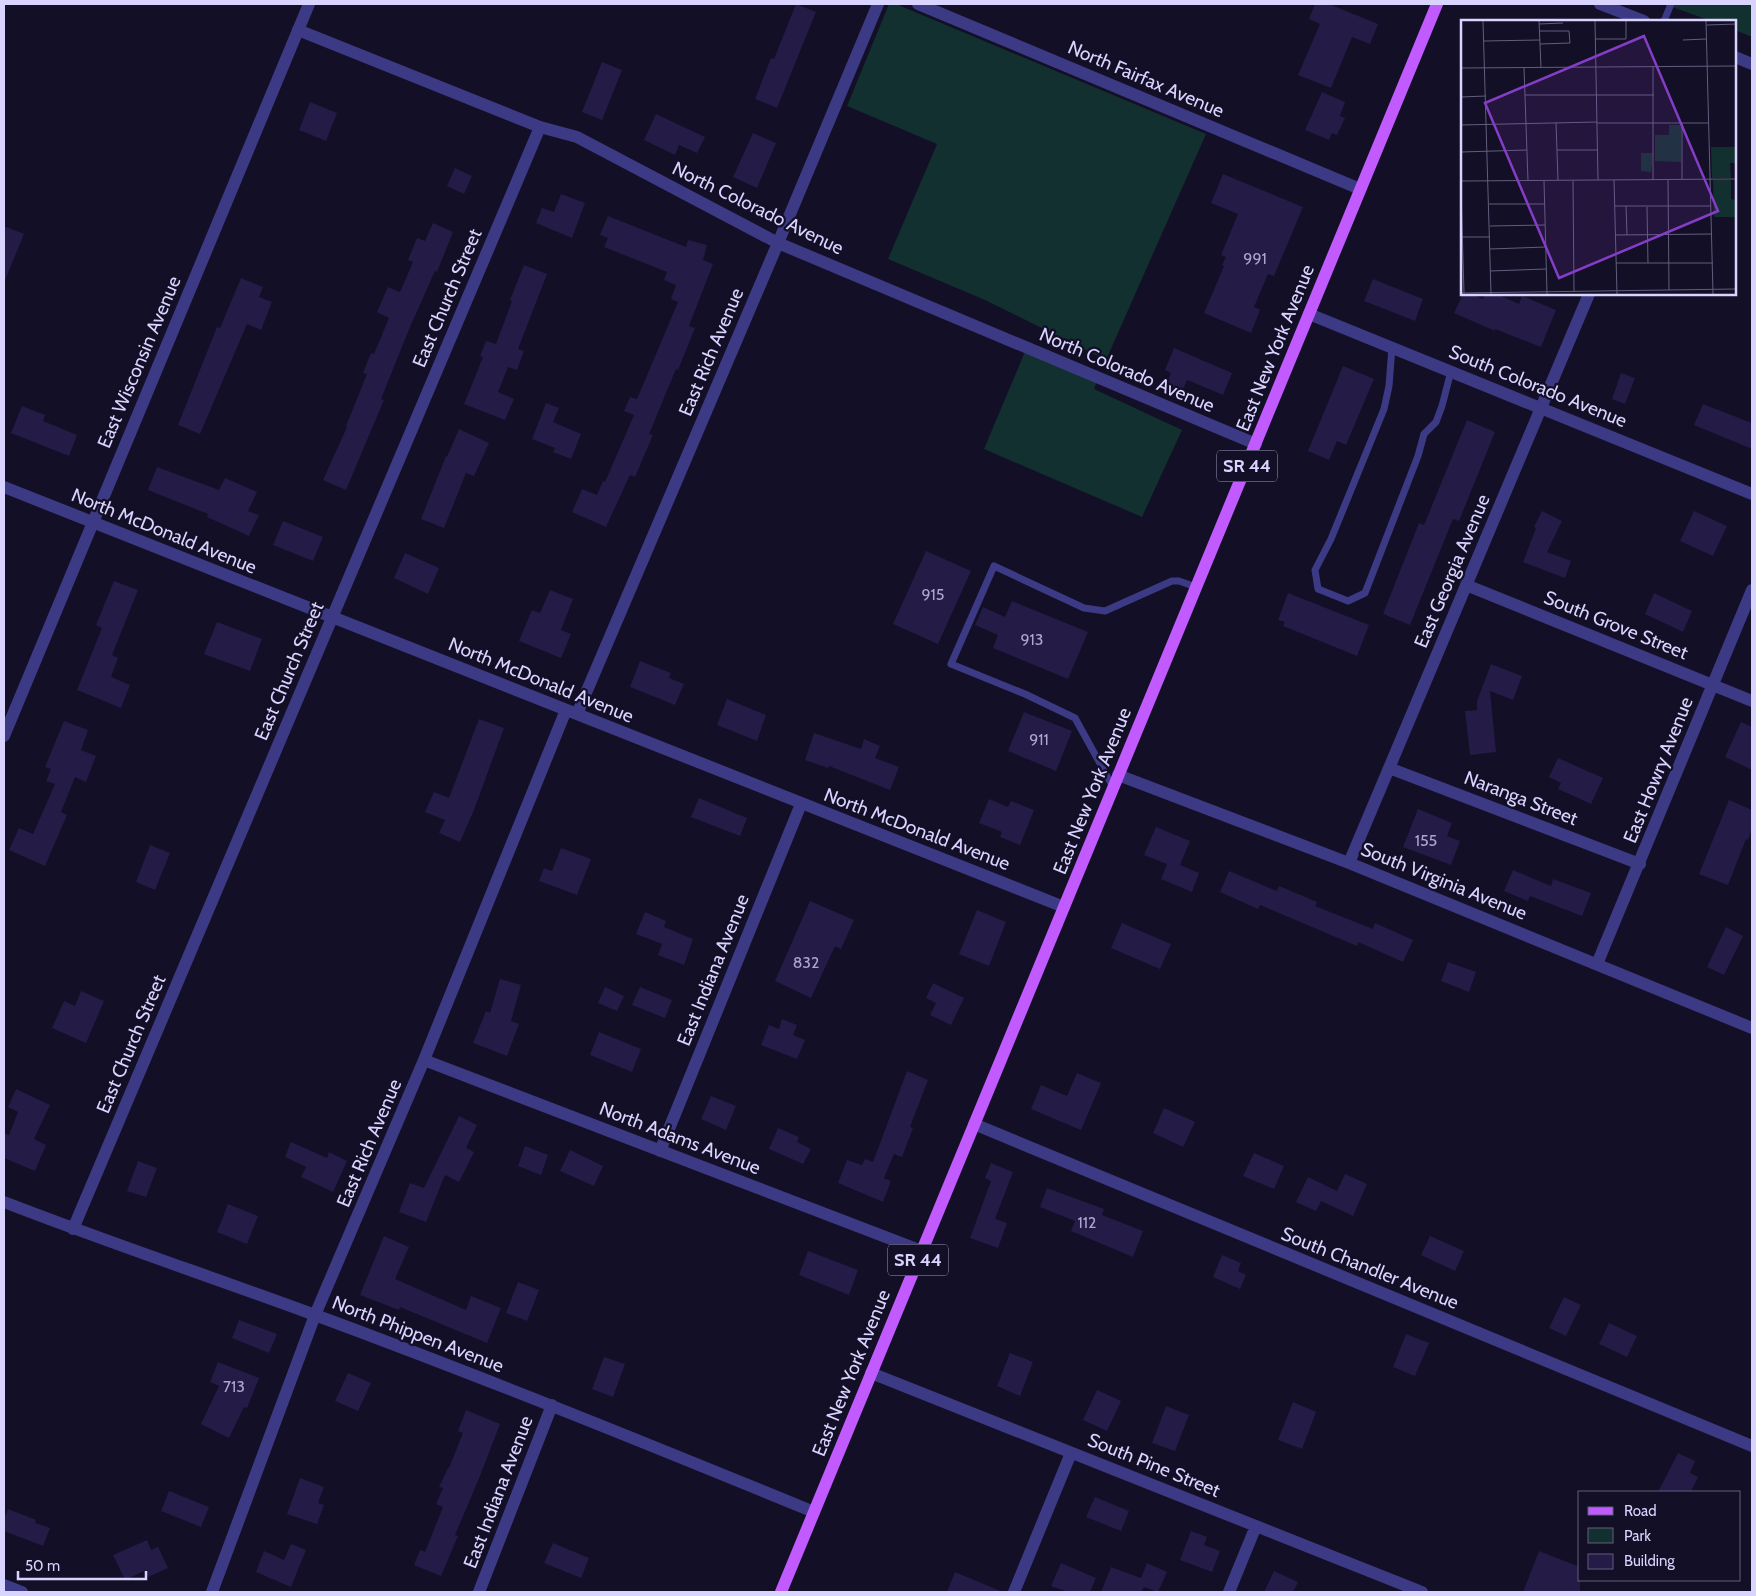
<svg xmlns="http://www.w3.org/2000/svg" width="1756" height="1596" font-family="Cabin,sans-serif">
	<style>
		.green { fill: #12302f }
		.building { fill: #241b47 }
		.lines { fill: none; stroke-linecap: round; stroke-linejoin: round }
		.service { stroke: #3d3a85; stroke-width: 7 }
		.minor { stroke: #3d3a85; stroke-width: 12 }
		.tertiary { stroke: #3d3a85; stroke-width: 12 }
		.primary { stroke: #c25bff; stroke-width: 12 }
		.labels { text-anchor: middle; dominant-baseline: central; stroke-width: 4.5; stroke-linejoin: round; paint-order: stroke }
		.number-label { font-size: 16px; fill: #aca6d1 }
		.shield { fill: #130f26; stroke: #9e99be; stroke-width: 1 }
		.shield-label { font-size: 18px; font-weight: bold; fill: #d9d4ff }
		.street-label { font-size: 19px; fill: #d9d4ff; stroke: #130f26 }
		.inset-road { fill: none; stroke: #625e7d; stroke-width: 1 }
		.view { fill: #843dc5; fill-opacity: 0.15; stroke: #843dc5; stroke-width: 2.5 }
		.inset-edge { fill: none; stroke: #d9d4ff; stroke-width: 2.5 }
	</style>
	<rect width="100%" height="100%" fill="#130f26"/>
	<path class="green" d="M889,4H896L1206,134L1106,360L985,300L888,259L937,144L847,106Z
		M1664,4H1752V37L1735,30V21H1711Z
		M1029,342L1099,376L1094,389L1182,430L1142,517L984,449Z"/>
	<path class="building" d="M796,4L816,12L777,108L755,99L771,58L774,59Z
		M1315,4H1329L1378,24L1370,44L1352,37L1331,88L1298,75L1320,24L1309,19Z
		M602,62L622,70L602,120L582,112Z
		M1322,92L1345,102L1340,116L1345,118L1337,135L1332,133L1329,140L1305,130Z
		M310,102L337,113L326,141L299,130Z
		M656,114L705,137L697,153L679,145L675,155L644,140Z
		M753,133L776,143L757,188L733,177Z
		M455,168L472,176L464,194L447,186Z
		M1223,174L1303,207L1274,276L1268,274L1254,307L1260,310L1251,333L1204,313L1224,266L1222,265L1226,257L1221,255L1238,214L1211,203Z
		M561,194L585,203L572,238L536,223L542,208L554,212Z
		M608,216L686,247L688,240L707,245L703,260L713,264L689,326L695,328L678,370L676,369L649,434L653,435L635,477L630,475L606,527L572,512L582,489L597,495L603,481L605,482L634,415L624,411L630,397L637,399L678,302L671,299L676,285L664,280L667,272L604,247L608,238L600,235Z
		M433,223L453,232L437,272L435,271L410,327L381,399L384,400L346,490L323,480L347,427L346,426L367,374L363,373L371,353L374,354L389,318L377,312L388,287L400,292L413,262L408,260L417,238L425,241Z
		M4,226L24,234L4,283Z
		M524,265L547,274L518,349L524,351L517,370L508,367L498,392L514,399L505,420L464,404L483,357L480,356L486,341L496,344L512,301L510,300Z
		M241,278L263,287L259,297L272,302L261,330L247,324L200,434L178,425L217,327L220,328Z
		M1373,279L1423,299L1415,321L1364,301Z
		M1463,294H1471L1483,299L1485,294H1496L1519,304L1522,296L1556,310L1541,347L1495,329V331L1454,313Z
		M1174,348L1232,373L1223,395L1187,380L1181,394L1165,388L1171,373L1165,370Z
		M1343,366L1374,379L1346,445L1337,441L1329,460L1308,451Z
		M1621,373L1635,378L1625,404L1612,399Z
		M546,403L559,408L553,422L581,434L571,459L553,452L555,448L532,439Z
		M1703,404L1752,423V449L1694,425Z
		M22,406L45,415L43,421L77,435L69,456L11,433Z
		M1467,420L1495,432L1459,521L1453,519L1410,625L1383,614L1419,523L1424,525Z
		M459,429L489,443L474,476L466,473L444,528L421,519L446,456L447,457Z
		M157,467L219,490L225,478L257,492L248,511L259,515L249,536L207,517L208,514L148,490Z
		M1542,511L1562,521L1547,552L1571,561L1565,578L1523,562L1536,528L1534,527Z
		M1694,511L1727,526L1713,556L1680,541Z
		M283,521L323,537L313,561L273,545Z
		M926,551L971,571L938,644L893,624Z
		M405,553L439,568L428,594L394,578Z
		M114,581L138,590L112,655L118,658L111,677L130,685L121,708L77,690L102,628L96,625Z
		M550,590L573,599L561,630L571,634L561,658L519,641L532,610L540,613Z
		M1288,593L1369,625L1357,656L1283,626L1285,622L1278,620Z
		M1654,593L1692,611L1683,632L1645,614Z
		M1012,601L1088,632L1068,679L993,648L998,635L975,625L983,607L1005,617Z
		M217,622L262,639L250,671L204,654Z
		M640,661L671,673L669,678L684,684L675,705L630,687Z
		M1491,664L1522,676L1513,700L1490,691L1496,752L1470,755L1465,711L1477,710V701Z
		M727,699L766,715L757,741L717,725Z
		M1024,712L1072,731L1056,771L1008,751Z
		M479,719L504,728L474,810L460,842L439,833L445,820L425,812L434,792L449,798Z
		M64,721L88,730L81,750L96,756L86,782L75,777L61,812L67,815L45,866L9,850L19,828L33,834L55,784L46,781L51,769L45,767Z
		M1741,722L1752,727V770L1725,757Z
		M814,733L861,749L864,739L880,746L875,758L899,767L890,790L829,766L828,768L805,760Z
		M1558,758L1603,778L1591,804L1558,789L1561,783L1549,777Z
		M699,798L747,818L740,836L691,817Z
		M989,799L1008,807L1011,801L1034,810L1020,845L1000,837L1002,832L979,823Z
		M1729,800L1752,810V829L1748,840L1746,839L1728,885L1699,874Z
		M1418,809L1452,823L1447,836L1460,841L1451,865L1403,847Z
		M1156,827L1190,841L1180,865L1199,873L1192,892L1161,879L1167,864L1144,855Z
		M150,845L170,853L155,890L136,882Z
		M561,848L591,859L577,895L539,881L544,868L552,871Z
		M1513,870L1551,886L1553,879L1591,893L1582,916L1530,896L1528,901L1504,891Z
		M1229,871L1277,891L1279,886L1317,902L1315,906L1373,929L1375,923L1413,940L1403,962L1358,942L1357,946L1260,905L1258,909L1220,892Z
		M810,901L854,920L841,949L835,946L811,998L775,981Z
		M977,910L1006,922L989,966L959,954Z
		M645,912L666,921L664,927L693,939L684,965L658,955L662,944L636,934Z
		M1122,923L1171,944L1160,969L1111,948Z
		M1726,927L1743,936L1724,975L1707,967Z
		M1448,962L1476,972L1469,992L1441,981Z
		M500,979L521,985L511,1021L519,1024L507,1056L473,1043L486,1011L490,1013Z
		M933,983L964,998L951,1025L930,1015L936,1003L926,998Z
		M605,987L624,996L617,1011L598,1003Z
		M640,987L672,1000L665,1018L632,1005Z
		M81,991L104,1001L86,1043L52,1028L64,1001L75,1006Z
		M782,1019L797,1025L793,1035L805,1040L797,1059L761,1045L769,1025L779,1029Z
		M599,1032L641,1049L632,1072L590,1055Z
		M907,1071L928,1080L910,1127L913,1128L902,1157L894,1154L884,1178L891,1181L883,1202L838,1183L847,1160L862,1165L865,1159L873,1162Z
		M1077,1073L1101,1083L1081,1130L1031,1109L1041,1085L1067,1096Z
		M16,1089L50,1105L34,1139L46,1145L35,1171L4,1158V1133L9,1135L18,1112L8,1107Z
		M711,1096L736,1106L726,1130L701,1119Z
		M1164,1108L1195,1122L1183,1147L1153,1133Z
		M459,1116L477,1125L466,1148L474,1152L459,1182L445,1175L426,1222L399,1212L410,1183L424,1188Z
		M778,1128L799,1137L797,1142L811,1149L803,1164L769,1149Z
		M291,1142L327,1158L329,1152L347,1161L333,1192L301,1177L306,1167L285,1157Z
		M525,1146L548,1155L541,1175L518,1166Z
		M570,1150L603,1166L594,1186L560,1171Z
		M1254,1153L1284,1166L1274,1189L1243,1176Z
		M138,1161L157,1168L146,1197L127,1191Z
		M991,1163L1013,1172L995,1219L1007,1223L998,1248L970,1238L991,1181L985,1178Z
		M1345,1174L1367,1184L1353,1216L1321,1201L1316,1211L1296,1202L1308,1177L1337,1191Z
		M1047,1188L1104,1209L1102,1215L1143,1231L1133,1257L1071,1231L1075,1221L1040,1207Z
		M228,1204L258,1216L247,1244L217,1232Z
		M384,1236L409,1247L395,1279L466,1310L471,1296L501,1308L487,1343L400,1307L399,1310L360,1295Z
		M1430,1236L1464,1251L1455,1271L1421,1255Z
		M808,1251L858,1270L849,1295L799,1275Z
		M1222,1255L1241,1263L1238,1271L1246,1275L1240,1289L1213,1277Z
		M518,1282L539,1290L527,1321L506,1313Z
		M1564,1297L1581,1305L1566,1336L1549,1328Z
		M239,1320L277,1334L269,1353L232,1338Z
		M1609,1323L1637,1336L1627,1357L1599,1344Z
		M1406,1334L1429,1343L1415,1376L1393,1367Z
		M1010,1353L1033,1362L1020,1396L997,1386Z
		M604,1357L625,1364L613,1397L592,1389Z
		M218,1362L259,1378L247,1408L244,1407L229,1438L201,1424L219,1386L210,1382Z
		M348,1373L371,1383L358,1411L335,1401Z
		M1097,1390L1121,1401L1107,1431L1083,1420Z
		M1293,1402L1316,1412L1302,1449L1278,1440Z
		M1166,1406L1189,1415L1175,1451L1152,1443Z
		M466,1410L500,1424L478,1481L455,1535L458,1536L441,1576L414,1565L420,1550L425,1552L443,1507L436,1504L443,1488L439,1487L448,1468H449L463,1433L458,1431Z
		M1678,1453L1695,1461L1690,1473L1698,1477L1691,1492H1658Z
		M300,1478L324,1487L318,1503L324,1505L317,1524L287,1514Z
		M169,1491L209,1507L201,1527L161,1511Z
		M1095,1497L1129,1511L1121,1531L1086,1517Z
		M8,1509L36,1520L35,1523L50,1528L43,1546L4,1531V1519Z
		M1191,1531L1207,1537L1204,1545L1220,1551L1212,1572L1180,1560Z
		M147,1540L151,1550L158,1547L168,1568L148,1577L146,1570L125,1580L113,1555Z
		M553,1543L589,1558L581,1578L544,1563Z
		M291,1544L306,1550L291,1587L256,1572L264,1551L284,1560Z
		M1539,1551L1580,1567V1592H1523Z
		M1061,1563L1096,1578L1090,1592H1068L1051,1586Z
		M1147,1563L1167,1572L1158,1592L1144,1587L1141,1592H1101L1111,1567L1141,1578Z
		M1274,1571L1298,1582L1293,1592H1264Z
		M955,1572L1003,1592H947Z"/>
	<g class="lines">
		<path class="service" d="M1664,21L1671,4
			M1392,347L1389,386L1384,409L1331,539L1315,570L1318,589L1348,601L1365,593L1418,456L1424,434L1436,422L1442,406L1451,371
			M1113,787L1075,718L1025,694L951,664L994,566L1084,608L1105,611L1172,581H1179L1196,587"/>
		<path class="minor" d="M918,4L1360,189
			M298,30L540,127L577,137L778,243L1256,444
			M1309,314L1752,494
			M4,487L1064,907
			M1466,585L1752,701
			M577,714L778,243L878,4
			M1389,768L1640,864
			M1118,775L1349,863L1752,1028
			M1349,863L1589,294
			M1597,964L1752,590
			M424,1060L922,1251
			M974,1124L1752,1446
			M660,1151L801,804
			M4,1202C107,1242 212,1277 315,1315C483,1377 648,1444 814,1512
			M73,1229L540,127
			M871,1373L1422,1592
			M212,1592L315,1315L424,1060L566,710
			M479,1592L552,1405
			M1014,1592L1071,1453
			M1229,1592L1256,1526"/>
		<path class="tertiary" d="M1600,4L1644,21
			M1735,57L1752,64
			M4,736L309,4
			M4,1585L22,1592"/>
		<path class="primary" d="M781,1592L1437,4"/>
	</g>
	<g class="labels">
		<g class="number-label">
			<text x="1255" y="258">991</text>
			<text x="933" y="594">915</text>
			<text x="1032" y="639">913</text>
			<text x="1039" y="739">911</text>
			<text x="1426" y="840">155</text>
			<text x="806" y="962">832</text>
			<text x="1087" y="1222">112</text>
			<text x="234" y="1386">713</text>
		</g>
		<g class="shield">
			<rect x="1217" y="450.5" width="60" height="31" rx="4"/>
			<rect x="888" y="1244.5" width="60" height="31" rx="4"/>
		</g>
		<g class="shield-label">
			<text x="1247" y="466">SR 44</text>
			<text x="918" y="1260">SR 44</text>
		</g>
		<g class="street-label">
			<text transform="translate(1146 79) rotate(23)">North Fairfax Avenue</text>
			<text transform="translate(758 208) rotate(26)">North Colorado Avenue</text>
			<text transform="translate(447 298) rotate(-67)">East Church Street</text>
			<text transform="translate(1275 348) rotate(-68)">East New York Avenue</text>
			<text transform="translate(711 352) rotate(-67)">East Rich Avenue</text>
			<text transform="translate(139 362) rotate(-67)">East Wisconsin Avenue</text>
			<text transform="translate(1127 370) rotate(23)">North Colorado Avenue</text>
			<text transform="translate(1538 386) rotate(22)">South Colorado Avenue</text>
			<text transform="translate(164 531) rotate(22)">North McDonald Avenue</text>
			<text transform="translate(1452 571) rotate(-67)">East Georgia Avenue</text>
			<text transform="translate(1616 625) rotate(22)">South Grove Street</text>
			<text transform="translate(289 671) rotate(-67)">East Church Street</text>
			<text transform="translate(541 680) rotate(22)">North McDonald Avenue</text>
			<text transform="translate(1658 770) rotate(-68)">East Howry Avenue</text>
			<text transform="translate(1092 791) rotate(-68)">East New York Avenue</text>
			<text transform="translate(1521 798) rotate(21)">Naranga Street</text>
			<text transform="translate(917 829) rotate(21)">North McDonald Avenue</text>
			<text transform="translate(1444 881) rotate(22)">South Virginia Avenue</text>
			<text transform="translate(713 970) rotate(-68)">East Indiana Avenue</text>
			<text transform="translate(131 1044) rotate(-67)">East Church Street</text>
			<text transform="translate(680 1138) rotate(21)">North Adams Avenue</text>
			<text transform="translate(369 1143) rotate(-67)">East Rich Avenue</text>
			<text transform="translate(1370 1268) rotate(22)">South Chandler Avenue</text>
			<text transform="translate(418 1334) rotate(21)">North Phippen Avenue</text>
			<text transform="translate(851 1373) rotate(-68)">East New York Avenue</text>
			<text transform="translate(1154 1465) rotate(22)">South Pine Street</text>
			<text transform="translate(498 1492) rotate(-69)">East Indiana Avenue</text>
		</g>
	</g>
	<g transform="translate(1461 20)">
		<rect width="275" height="275" fill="#130f26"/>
		<path d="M208,105H220V142L194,141V115H208ZM250,127H275V143H269L270,158H251ZM180,133H192L190,152L180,151ZM252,160H270V179L275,180V197H253Z" fill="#12302f"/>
		<path class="inset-road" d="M22,1L30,274M78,1L80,48M134,1L137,160M245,1L252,274M78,4L102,3M246,5L275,4M79,11H108L109,23L79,24M134,19H165V1M222,20L245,19M23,21L79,20M0,48L275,46M63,48L67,161M64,75H193M0,77L25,76M95,103L97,160M136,103H248M221,103V159M0,105L136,102M96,130H137M0,132L66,130M207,159L208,270M153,160L156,274M192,160V47M0,161L275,159M83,161L86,274M112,161L113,272M0,170L3,273M28,184H84M154,186H250M165,186L166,215M186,187L187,243M29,206L84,205M155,215L251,214M0,217H29M29,229L85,227M155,243H252M29,251L85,249M0,273L275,269"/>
		<path class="view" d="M183,16L257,191L98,258L24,83Z"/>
		<rect width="275" height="275" class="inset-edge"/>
	</g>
	<rect width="1756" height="1596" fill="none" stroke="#d9d4ff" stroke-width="10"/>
	<rect x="1578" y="1491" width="162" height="90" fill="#130f26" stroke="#625e7d"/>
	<rect x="1588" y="1507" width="25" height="8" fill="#c25bff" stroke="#625e7d"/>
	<text x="1624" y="1516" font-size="15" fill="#d9d4ff">Road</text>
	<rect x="1588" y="1528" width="25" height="15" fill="#12302f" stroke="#625e7d"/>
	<text x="1624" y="1541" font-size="15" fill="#d9d4ff">Park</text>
	<rect x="1588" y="1554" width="25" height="15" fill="#241b47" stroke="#625e7d"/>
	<text x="1624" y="1566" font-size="15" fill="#d9d4ff">Building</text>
	<path d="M18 1571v8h128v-8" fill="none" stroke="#d9d4ff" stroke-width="2.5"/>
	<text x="25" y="1571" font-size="15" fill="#d9d4ff" stroke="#130f26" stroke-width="4" paint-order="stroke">50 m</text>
</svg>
